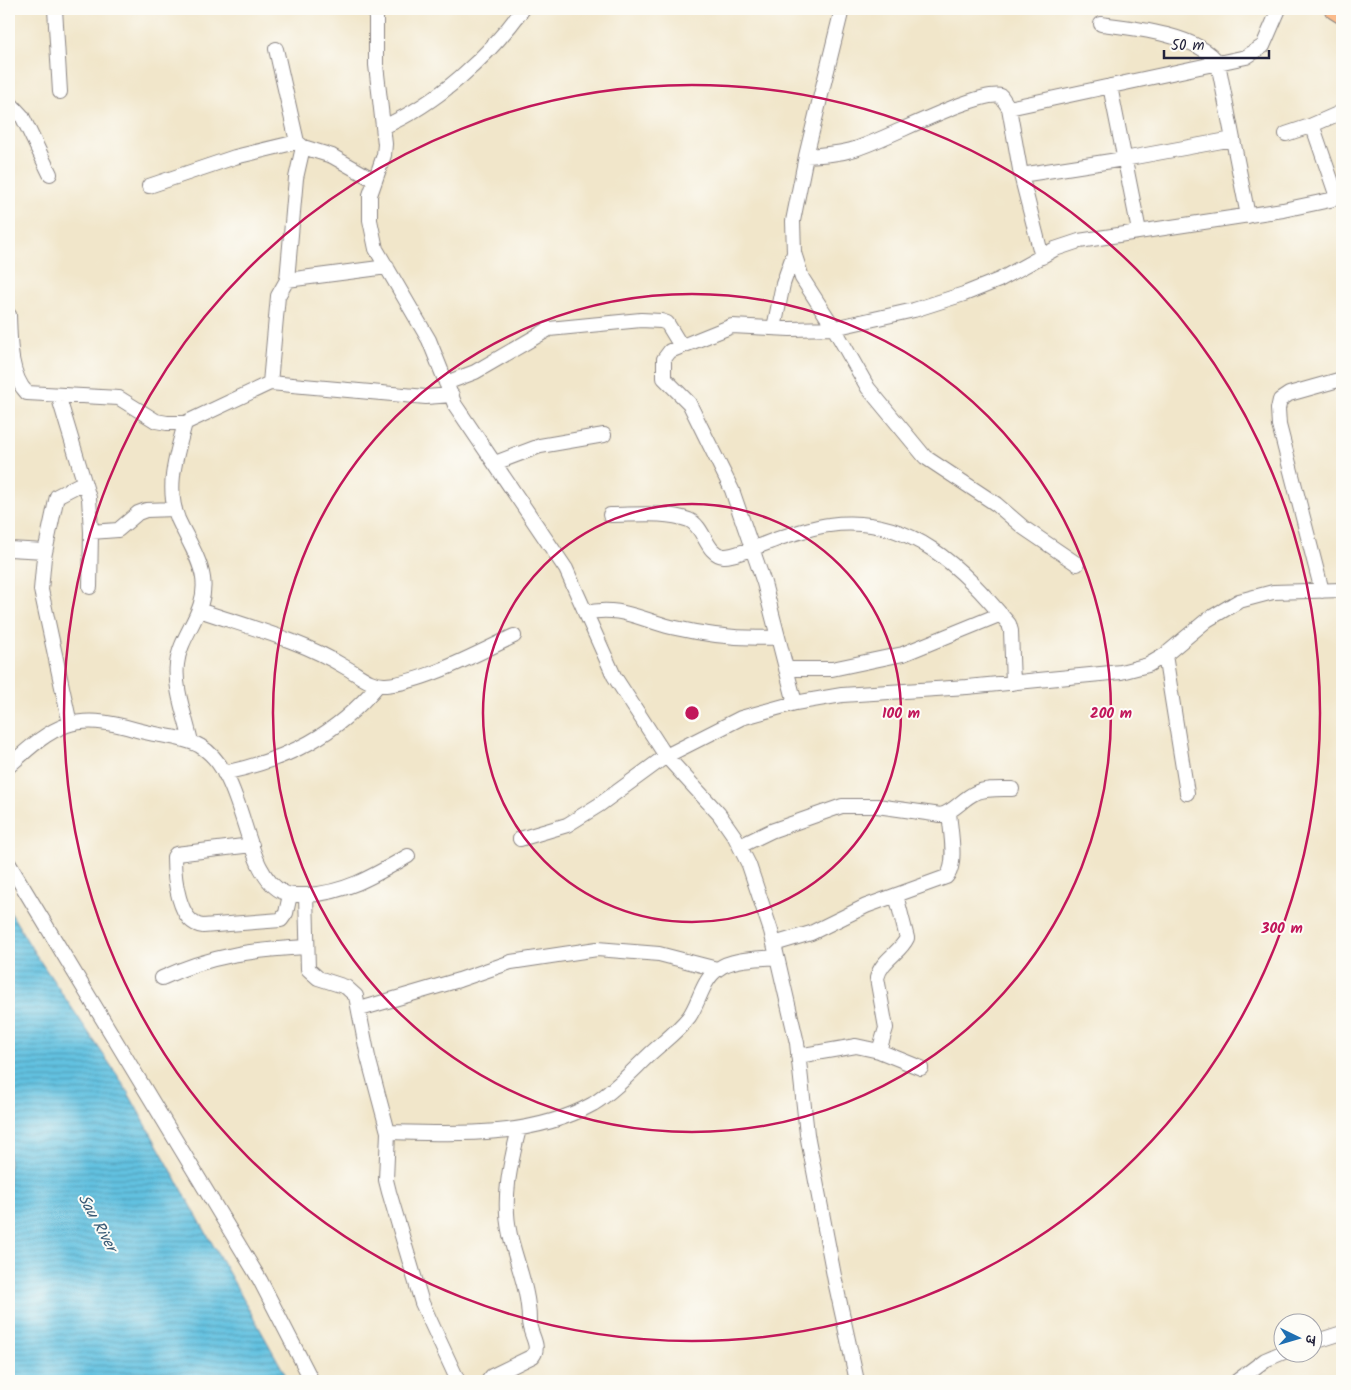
<svg xmlns="http://www.w3.org/2000/svg" width="1351" height="1390" font-family="Kalam,'Playpen Sans Deva',sans-serif">
	<style>
		.water { fill: url(#water-rules); stroke: #42728e }
		.lines { fill: none; stroke-linecap: round; stroke-linejoin: round }
		.minor-casing { stroke: #8a8482; stroke-width: 16 }
		.major-casing { stroke: #8a8482; stroke-width: 21 }
		.minor { stroke: #fff; stroke-width: 14 }
		.major { stroke: #fabb8b; stroke-width: 19 }
		.ring { fill: none; stroke: #c2185b; stroke-width: 2.5 }
		.labels { text-anchor: middle; dominant-baseline: central; stroke-width: 4; stroke-linejoin: round; paint-order: stroke }
		.water-label { font-size: 16px; font-style: italic; fill: #385a75; stroke: #fdfcf7 }
		.centre { fill: #c2185b; stroke: #fdfcf7; stroke-width: 2.5 }
		.ring-label { font-size: 15px; text-anchor: middle; font-weight: bold; fill: #c2185b; stroke: #fdfcf7; stroke-width: 4; stroke-linejoin: round; paint-order: stroke }
	</style>
	<defs>
		<pattern id="water-rules" width="6" height="5" patternUnits="userSpaceOnUse" patternTransform="scale(1.25)"><rect width="6" height="5" fill="#62c1e0"/><path d="M0 2.5h6" fill="none" stroke="#509cb7"/></pattern>
	</defs>
	<rect width="100%" height="100%" fill="#fdfcf7"/>
	<filter id="ink" filterUnits="userSpaceOnUse"><feTurbulence type="fractalNoise" baseFrequency=".02" numOctaves="2"/><feDisplacementMap in="SourceGraphic" scale="10" xChannelSelector="R" yChannelSelector="G"/><feConvolveMatrix kernelMatrix="1 2 1 2 8 2 1 2 1" color-interpolation-filters="sRGB"/></filter>
	<filter id="wash" filterUnits="userSpaceOnUse"><feTurbulence type="fractalNoise" baseFrequency=".0096" numOctaves="4" result="noise"/><feDisplacementMap in="SourceGraphic" scale="20" xChannelSelector="R" yChannelSelector="G"/><feGaussianBlur stdDeviation="1.12" result="paint"/><feColorMatrix in="noise" values="0 0 0 0 0 0 0 0 0 0 0 0 0 0 0 0 0 1.4 0 .05"/><feComposite in="paint" operator="in"/></filter>
	<g filter="url(#wash)">
		<rect width="100%" height="100%" fill="#f1e6ca"/>
		<path class="water" d="M9,910L34,952L122,1082L289,1381H9Z"/>
	</g>
	<g filter="url(#ink)">
		<g class="lines">
			<defs>
				<path id="minor" d="M55,9L60,92
					M376,9V65L385,144L384,155L370,195V220L376,249L429,340L455,405L566,569L614,676L666,756L719,814L735,837L749,865L771,931L797,1043L807,1134L835,1281L857,1381
					M842,9L806,156L793,221L794,253L802,278L834,328L868,388L925,457L996,504L1024,528L1077,564
					M1101,24C1134,28 1199,35 1218,63L1248,216
					M276,49L297,142L303,147L332,156L374,180
					M1110,86L1139,231
					M9,102L22,116L50,174
					M1009,108L1246,57L1263,46L1279,9
					M1310,126L1342,112
					M383,127C438,103 488,57 523,9
					M1286,134L1310,126L1314,130L1337,197
					M806,156C823,155 839,154 855,149C885,140 978,90 1001,96L1009,108L1021,175L1042,257
					M1021,175L1124,159L1233,139
					M149,186L235,157L297,142
					M287,280L296,178L303,147
					M9,315C10,338 9,375 27,393L119,398L156,421L167,423H185L270,383L426,397L452,395
					M774,328L783,284L794,253
					M270,383L278,296L287,280L387,267
					M446,383L475,372L549,329L641,320L661,321L667,323L681,346
					M58,395L89,498L91,532L90,587
					M185,423C177,454 165,487 178,519C186,537 200,558 203,578C208,612 180,634 177,664C174,689 186,718 191,742
					M495,463L540,446L604,435
					M610,515C635,515 665,511 689,520C705,527 706,555 724,556C736,557 777,538 792,534C804,531 817,526 829,525C911,514 961,567 1009,624L1011,631L1013,683
					M91,532L118,530L138,513L146,510L175,509
					M9,549L45,551
					M1322,591L1279,425L1278,409L1280,400L1289,394L1342,379
					M199,610C248,627 301,640 345,667C358,674 370,686 386,685C425,682 478,653 514,636
					M585,613C619,605 639,619 671,627C706,635 743,640 778,637
					M1165,655L1187,793
					M786,669H832L903,654L1001,614
					M795,703L764,583L732,490L689,403L664,378V359L670,351L732,326L790,329L834,328L914,310L964,294L999,280L1055,249L1079,241L1283,210L1330,200L1342,195
					M70,724L41,590L44,557L57,496L84,482
					M9,766C55,724 74,711 137,730C157,736 182,736 200,746C249,775 241,876 285,893C292,896 300,895 307,895C346,893 375,875 408,856
					M224,773C288,759 335,736 378,685
					M520,839L567,825L599,805L666,756L741,718L795,703L842,695L967,687L1121,672L1148,665L1165,655L1207,620L1239,601L1273,592L1342,590
					M252,845L176,854L174,857C174,876 178,924 203,926L281,920L286,913L290,895
					M740,846L771,831L842,806H877L941,815C955,811 962,799 975,793C986,788 1000,789 1012,789
					M9,864L260,1280L312,1381
					M306,895L308,969L318,978L346,987L356,996L368,1057L388,1132L386,1180L389,1192L422,1303L458,1381
					M774,944L811,933L866,906L946,877C958,866 950,828 949,812
					M162,978C211,955 253,950 307,947
					M360,1009L459,980L511,962L597,949L659,954L717,969
					M879,1051L886,1028L877,978C881,960 900,953 907,938L896,895
					M798,1056L856,1046L879,1051L921,1068
					M388,1132C456,1134 532,1138 593,1104C614,1091 632,1071 650,1054C663,1042 678,1031 689,1017C699,1003 703,979 718,969C733,958 760,959 777,957
					M1314,1342L1342,1333
					M488,1381L492,1376L533,1356C541,1345 529,1334 529,1321C529,1290 517,1265 510,1235C502,1200 510,1164 519,1129
					M1237,1381L1265,1360L1284,1352"/>
				<path id="major" d="M1334,9L1342,14"/>
			</defs>
			<use href="#minor" class="minor-casing"/>
			<use href="#major" class="major-casing"/>
			<use href="#minor" class="minor"/>
			<use href="#major" class="major"/>
		</g>
	</g>
	<g class="ring">
		<circle cx="692" cy="713" r="209"/>
		<circle cx="692" cy="713" r="419"/>
		<circle cx="692" cy="713" r="628"/>
	</g>
	<g class="labels">
		<g class="water-label">
			<text transform="translate(97 1223) rotate(61)">Sau River</text>
		</g>
	</g>
	<circle cx="692" cy="713" r="8" class="centre"/>
	<g class="ring-label">
		<text x="901" y="718">100 m</text>
		<text x="1111" y="718">200 m</text>
		<text x="1282" y="933">300 m</text>
	</g>
	<rect width="1351" height="1390" fill="none" stroke="#fdfcf7" stroke-width="30"/>
	<g transform="translate(1298 1338) rotate(95)"><circle r="24" fill="#fdfcf7" stroke="#a5a5ac"/>
	<path d="M0-4L9 19L0 12L-9 19Z" fill="#1f6fb2"/>
	<text y="-8" font-size="14" font-weight="bold" text-anchor="middle" fill="#22223b">उ</text>
	</g>
	<path d="M1164 50v8h105v-8" fill="none" stroke="#22223b" stroke-width="2.5"/>
	<text x="1171" y="50" font-size="15" fill="#22223b" stroke="#fdfcf7" stroke-width="4" paint-order="stroke">50 m</text>
</svg>
